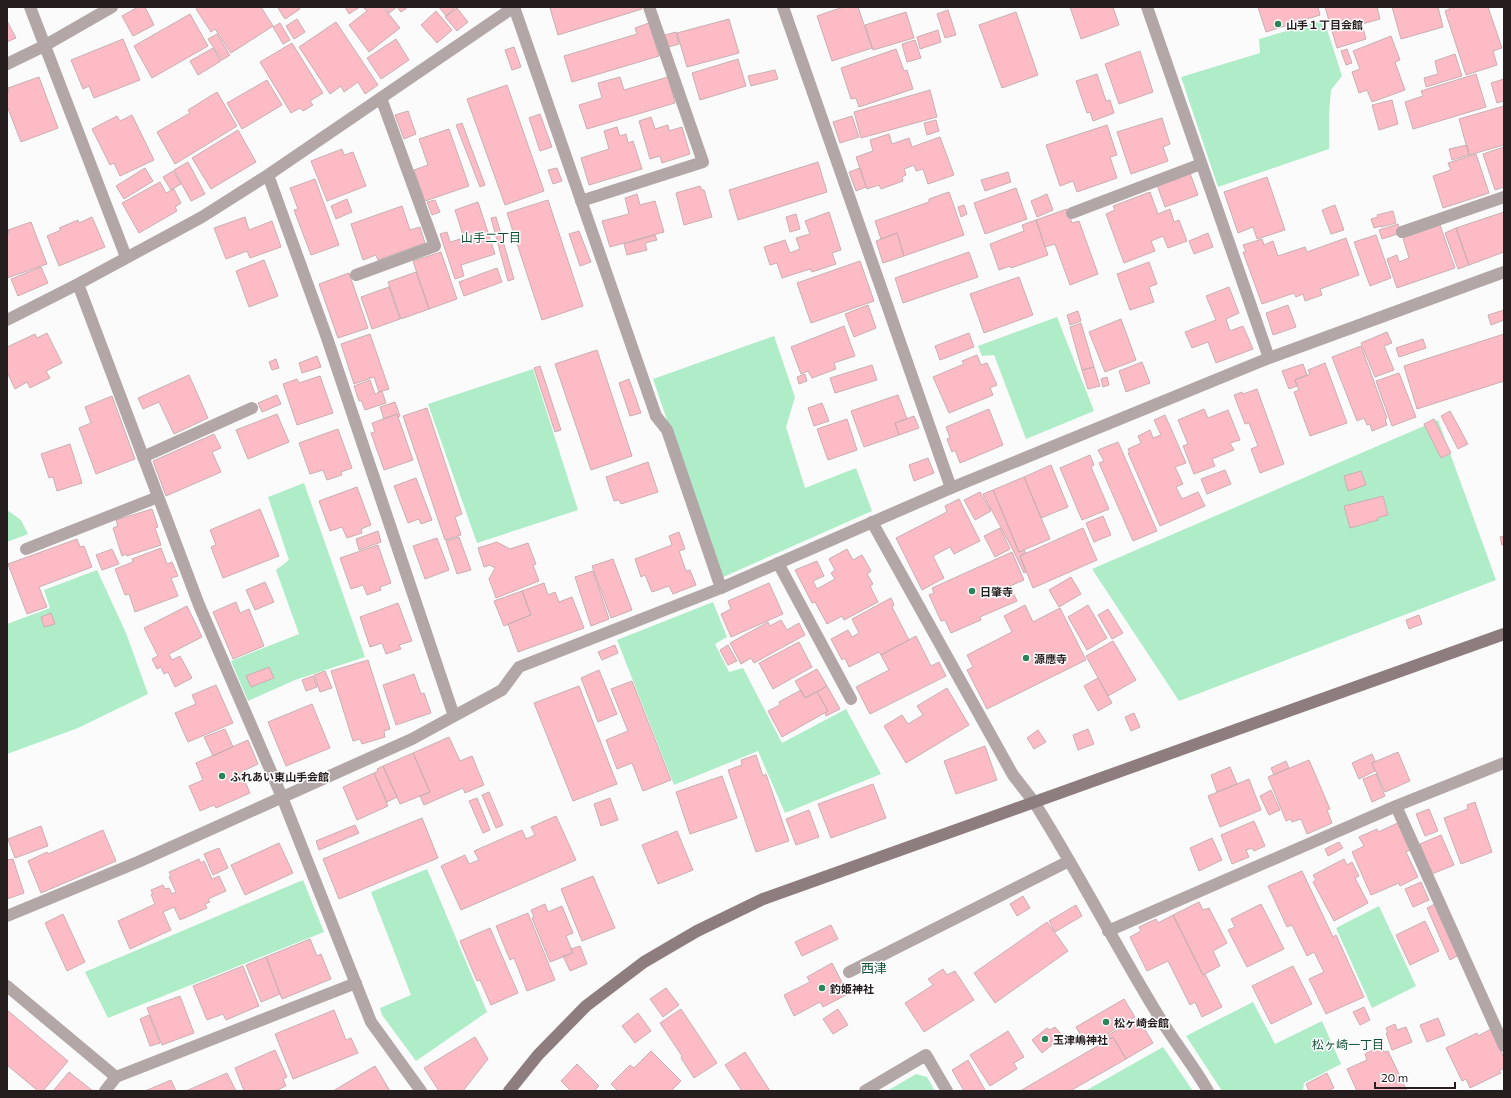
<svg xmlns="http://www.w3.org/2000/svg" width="1511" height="1098" font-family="Commissioner,'Noto Sans JP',sans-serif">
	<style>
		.green { fill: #afedc9 }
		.building { fill: #fdbbc5; stroke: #c9afb2 }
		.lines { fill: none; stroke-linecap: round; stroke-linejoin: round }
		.lane { stroke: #b2a6a7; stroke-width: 12 }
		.street { stroke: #b2a6a7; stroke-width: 12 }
		.secondary { stroke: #8e7d7f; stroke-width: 12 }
		.poi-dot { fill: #2b855b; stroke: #fff; stroke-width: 1.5 }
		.labels { text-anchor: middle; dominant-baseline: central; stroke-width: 3; stroke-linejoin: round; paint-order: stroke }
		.poi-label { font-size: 11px; font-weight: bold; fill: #261d1e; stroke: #fff; text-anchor: start }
		.neighbourhood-label { font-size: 12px; fill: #0f5033; stroke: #fff }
		.quarter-label { font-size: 13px; fill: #0f5033; stroke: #fff }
	</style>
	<rect width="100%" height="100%" fill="#fbfbfb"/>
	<path class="green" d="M1324,20L1342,76L1331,90L1329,114V149L1218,187L1181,77L1260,53L1259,39Z
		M1057,317L1094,411L1026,439L994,355L982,356L978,346Z
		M774,336L795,397L786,427L805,488L856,468L872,511L721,578L653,379Z
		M533,369L578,510L477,543L428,404Z
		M1438,420L1496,580L1179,701L1092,569Z
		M304,483L365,657L295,680L248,701L231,661L299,634L276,570L289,560L268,497Z
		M7,510L21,520L28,534L7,542Z
		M97,570L126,633L148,694L78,728L7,754V624L50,608L44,590Z
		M713,602L727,637L715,644L729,672L743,668L782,743L846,709L881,774L785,813L758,751L674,785L617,640Z
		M427,869L487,1012L416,1061L382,1015L380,1008L411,995L371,892Z
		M303,880L324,932L108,1018L85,972Z
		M1379,906L1416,986L1372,1008L1336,928Z
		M1253,1002L1275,1044L1322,1021L1341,1064L1304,1083L1303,1091H1222L1186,1036Z
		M1163,1047L1193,1091H1085Z
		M916,1074L927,1077L935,1091H887Z"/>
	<path class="building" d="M138,7H145L154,25L133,36L122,16Z
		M199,7H261L273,26L231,53L215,29L211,32L196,9Z
		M279,7H298L300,9L285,19L278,8Z
		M345,7H360L349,14Z
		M366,7H383L400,28L369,52L349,25L367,11L364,8Z
		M385,7H397L389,13Z
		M397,7H408L401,12Z
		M439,7H456L446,16Z
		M555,7H641L642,9L558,35L550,8Z
		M843,7H858L872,48L832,61L817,16Z
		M1070,7H1113L1119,25L1081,39Z
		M1258,7H1318L1320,15L1266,32Z
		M1325,7H1377L1380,19L1362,24L1366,39L1337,48Z
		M1392,7H1438L1443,27L1401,39Z
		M1451,7H1488L1502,48L1493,51L1497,65L1466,75L1445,11L1450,9L1449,8Z
		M457,8L468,22L457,31L445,17Z
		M948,10L956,35L945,38L937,14Z
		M436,11L452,30L437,43L421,25Z
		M906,12L914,38L873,50L865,25Z
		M1016,12L1038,75L1002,88L979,25Z
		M190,14L208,46L152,78L134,46Z
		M297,19L305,32L294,39L286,26Z
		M729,19L739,53L687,67L677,33Z
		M7,21L16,38L7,42Z
		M336,22L378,85L365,94L358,82L344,92L341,86L330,94L299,47Z
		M280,23L290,40L283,44L273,27Z
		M649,23L659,56L572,82L564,56L637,34L635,28Z
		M938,30L941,42L920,49L917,37Z
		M676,32L679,44L669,47L665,35Z
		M217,34L230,55L222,60L208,39Z
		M1391,36L1400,60L1395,62L1405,90L1372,102L1367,90L1359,93L1352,72L1360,69L1353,51Z
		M123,39L140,80L94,98L89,86L83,89L71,60Z
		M396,39L409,60L381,79L367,58Z
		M915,40L921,58L907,62L902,44Z
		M292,43L323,93L310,101L313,105L303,111L300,108L291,113L260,62Z
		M514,47L521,67L512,70L505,50Z
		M213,48L221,61L198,75L190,61Z
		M896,49L904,71L907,70L913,89L859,107L856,98L851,99L841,68Z
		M1347,49L1352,63L1346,65L1341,51Z
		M1140,51L1153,92L1119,104L1105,64Z
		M1455,54L1462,76L1426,87L1424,78L1438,74L1435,61Z
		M738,59L746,86L700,100L692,73Z
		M775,70L778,79L751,86L748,76Z
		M1097,74L1106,101L1110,100L1114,113L1093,121L1090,112L1087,113L1076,81Z
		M1476,74L1486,107L1413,129L1405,102L1423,96L1421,91Z
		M39,77L58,128L21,142L7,106V93L9,92L8,88Z
		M620,77L624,90L668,77L675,103L587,129L579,105L602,98L598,83Z
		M1504,79V101L1497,103L1491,83Z
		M267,80L282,105L242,129L227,103Z
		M507,85L544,191L505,205L467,99Z
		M930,90L937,117L861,138L854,112Z
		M217,92L237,126L175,164L157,132L190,113L188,110Z
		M1392,100L1398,124L1379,130L1372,105Z
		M1504,106V145L1469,155L1459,119Z
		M408,111L416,134L404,139L395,115Z
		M540,114L552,147L540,151L529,118Z
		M132,115L154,160L120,176L114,163L110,165L92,129L117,116L120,121Z
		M852,116L859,137L840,143L833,122Z
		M651,117L655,129L668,125L669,131L682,127L690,154L662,163L660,156L650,159L639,121Z
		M1162,118L1170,144L1163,147L1168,161L1131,174L1117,132Z
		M936,120L939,131L927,135L924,123Z
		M462,123L485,185L480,187L456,125Z
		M1107,125L1117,155L1110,157L1117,178L1077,192L1073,181L1060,186L1046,145Z
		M617,127L620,136L626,134L628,143L633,141L642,169L589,185L581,158L609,149L604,131Z
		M449,129L469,186L425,201L414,170L428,165L419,139Z
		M238,130L256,162L211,189L192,158Z
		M889,134L892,144L909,138L912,147L940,137L954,175L928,184L923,169L916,171L914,165L904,169L906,175L902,177L903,181L881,189L879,185L867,189L856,157L873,151L870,140Z
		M1467,145L1469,155L1452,160L1449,149Z
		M1504,147V187L1495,190L1483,154Z
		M342,149L344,155L353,152L366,186L327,201L311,161Z
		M1476,154L1489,193L1443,208L1433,176L1451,170L1448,163Z
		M188,162L205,194L191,201L174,170Z
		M818,162L827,192L738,220L729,190Z
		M145,168L153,181L124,199L116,186Z
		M557,168L562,181L553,184L548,170Z
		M860,168L866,187L856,191L849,172Z
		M173,171L181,184L171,190L163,177Z
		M1008,172L1011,182L985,191L981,180Z
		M1190,173L1198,195L1165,207L1157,185Z
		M1267,177L1285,230L1257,239L1253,227L1238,233L1224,192Z
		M315,179L339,245L311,255L294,210L298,209L290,188Z
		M160,182L166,193L174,189L181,203L175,207L177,211L139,233L122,203Z
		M700,186L702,190H704L712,217L684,225L676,193Z
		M1016,188L1027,219L985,234L974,203Z
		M949,192L964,235L904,256L897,233L881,239L875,221L929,202V199Z
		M1150,192L1158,214L1170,209L1174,222L1179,220L1187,241L1168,248L1163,236L1151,241L1155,251L1124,263L1106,214L1115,210L1113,206Z
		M637,194L640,205L655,201L664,232L610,247L602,221L629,214L625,198Z
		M1047,194L1053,210L1037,217L1031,201Z
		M347,199L352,212L336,219L331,206Z
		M435,200L440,212L432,215L427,202Z
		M548,200L583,306L542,320L507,213Z
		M478,202L495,254L461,265L464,276L455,279L440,234L447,232L450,242L464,238L455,210Z
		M964,205L967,214L961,217L958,207Z
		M1335,205L1344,230L1331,234L1322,210Z
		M402,206L410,230L420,227L425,243L378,260L376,255L363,260L351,224Z
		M1067,209L1072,223L1079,221L1098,274L1070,285L1055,244L1045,247L1036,220Z
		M1393,211L1396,223L1381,227V226L1374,228L1371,219L1378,217L1377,215Z
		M829,212L841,250L832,253L836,264L812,272L810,269L782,278L777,263L770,265L764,247L785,240L790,253L800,249L796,238L810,234L805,221Z
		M1504,212V252L1469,265L1456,228Z
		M796,214L800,229L790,232L786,217Z
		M92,217L105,247L59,266L47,236L61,230L59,228L78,220L79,223Z
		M245,217L249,230L272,221L281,247L250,258L247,251L226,259L214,228Z
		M496,217L514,279L508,281L491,218Z
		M1036,220L1048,255L1011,268L1010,266L999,270L990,244L1024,231L1022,225Z
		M31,222L47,264L7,278V234L9,233L8,230Z
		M1398,224L1401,233L1382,239L1379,230Z
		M1440,225L1455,268L1397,288L1387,259L1397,255L1399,262L1409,258L1403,238Z
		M1456,228L1469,265L1458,269L1445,233Z
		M579,231L591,262L580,266L569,234Z
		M897,233L904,256L883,263L876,241Z
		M1208,233L1213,247L1194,254L1189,241Z
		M655,235L657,240L645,243L647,250L627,255L624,244Z
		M1376,235L1391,278L1370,286L1354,242Z
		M1346,238L1359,275L1320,289L1322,295L1305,301L1303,294L1296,297L1294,293L1262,304L1243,252H1246L1243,245L1262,239L1264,245L1273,241L1278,256L1305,247L1307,252Z
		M441,252L457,299L429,309L413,261Z
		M969,252L978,277L903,303L895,278Z
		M264,260L278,296L249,307L236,271Z
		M860,261L874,301L811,323L797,283Z
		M1149,262L1157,284L1149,287L1154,302L1130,310L1117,274Z
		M41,267L48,283L18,296L11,279Z
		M497,268L502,282L464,296L459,282Z
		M416,272L429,309L401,319L388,282Z
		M349,273L368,328L338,338L319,284Z
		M1019,277L1033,315L984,333L970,294Z
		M389,287L400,319L372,329L361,297Z
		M1229,287L1239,313L1226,319L1230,331L1243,326L1253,349L1216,363L1208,342L1192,348L1185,332L1216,320L1206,296Z
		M868,305L876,328L854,337L845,314Z
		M1288,305L1296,327L1273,335L1266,313Z
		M1504,310V320L1491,325L1488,315Z
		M1078,311L1081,321L1070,325L1067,315Z
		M1121,319L1136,360L1105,372L1089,332Z
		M1081,323L1094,367L1082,370L1070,327Z
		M844,326L855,356L834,363L836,369L812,378L808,371L801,374L791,347Z
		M1387,332L1392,343L1384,346L1394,370L1375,377L1361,343Z
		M47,333L62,363L46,371L50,378L30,388L27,382L15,389L7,372V347L35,334L37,338Z
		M969,333L974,347L940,360L935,346Z
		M370,334L389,389L379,392L374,377L354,384L341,344Z
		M1504,334V381L1417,409L1404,366Z
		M1423,339L1426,348L1399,357L1396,348Z
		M1361,346L1387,418L1385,419L1387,425L1372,431L1370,424L1367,425L1364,418L1357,421L1332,357Z
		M597,350L632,456L591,470L555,364Z
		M977,355L981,365L987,363L997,385L990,388L993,395L949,413L933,377L964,364L962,361Z
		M317,356L321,367L302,373L299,363Z
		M276,359L279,368L272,370L269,362Z
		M1142,362L1150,383L1126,392L1119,371Z
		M1325,363L1347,423L1310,436L1294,392L1299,390L1295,380L1310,374L1308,370Z
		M1303,364L1307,375L1295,380L1297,386L1289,389L1282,371Z
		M872,365L877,380L835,393L830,378Z
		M540,366L561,430L555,432L534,368Z
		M1094,367L1100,386L1088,389L1082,370Z
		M1399,373L1416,417L1392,426L1376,381Z
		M805,374L807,381L799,384L797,377Z
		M189,375L208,418L174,434L159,402L143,409L138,398Z
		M320,376L333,413L297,425L283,384L297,379L299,383Z
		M1107,377L1109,385L1103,387L1101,379Z
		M629,379L641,413L630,416L619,383Z
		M370,380L375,394L382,391L386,403L365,410L361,400L359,401L354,386Z
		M1257,389L1284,464L1260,473L1251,449L1258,446L1249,423L1245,424L1234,395L1242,392L1243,394Z
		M277,395L281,404L262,412L258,403Z
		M898,395L907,419L895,423L899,435L864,447L851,411Z
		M112,396L135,459L96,474L79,428L91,423L85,407Z
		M395,402L400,416L398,417L397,414L384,419L380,407Z
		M822,403L829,421L814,426L808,408Z
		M427,408L462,514L455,517L461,535L445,540L403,416Z
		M989,409L1003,445L960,463L955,450L952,452L947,439L950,438L946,427Z
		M1204,409L1208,418L1228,410L1240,440L1230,443L1234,450L1212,459L1215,466L1194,474L1183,446L1188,444L1178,420Z
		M1450,411L1468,444L1458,449L1441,416Z
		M277,414L289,442L248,459L236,430Z
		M397,414L413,460L384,470L371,433L375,432L372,423Z
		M1165,415L1186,463L1175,467L1183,484L1176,487L1182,499L1198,492L1205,506L1160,526L1128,453H1130L1128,449L1141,443L1138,436L1150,430L1153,438L1161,435L1154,420Z
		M914,416L919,428L899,435L895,423Z
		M847,419L857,450L828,460L817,429Z
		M1434,419L1451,453L1441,458L1424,424Z
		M338,429L352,468L341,472L342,475L327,480L323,470L310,474L299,443Z
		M214,434L221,448L212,452L221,472L166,496L153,461Z
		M1118,442L1157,531L1133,541L1099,463L1104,461L1098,450Z
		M70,444L82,483L57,491L53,477L49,478L41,454Z
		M1090,455L1094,465L1091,467L1109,509L1082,520L1060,468Z
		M928,458L934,473L914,481L909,465Z
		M648,462L658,492L621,504L619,500L614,501L606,477Z
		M1051,465L1068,507L1041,518L1024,477Z
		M1225,470L1231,484L1207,494L1201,479Z
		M1361,471L1366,485L1348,491L1344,476Z
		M1024,477L1050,539L1019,552L993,490Z
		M416,478L432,520L421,524L419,519L408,523L394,486Z
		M357,487L371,525L361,529L362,533L347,538L342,527L330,531L319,501Z
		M993,490L1019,552L1024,550L1026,553L1020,556L1026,572L1024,573L1014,552L983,494Z
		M980,492L991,511L975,520L964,500Z
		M1383,496L1388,515L1377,518L1378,520L1350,528L1344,506Z
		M959,499L980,541L954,554L950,547L933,556L944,578L922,590L896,538L947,512L945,506Z
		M152,509L158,527L155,528L161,545L127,556L126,554L122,556L113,528L118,526L116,520Z
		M260,509L279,556L223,578L211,547L216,545L210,530Z
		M1103,516L1111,535L1094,542L1086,523Z
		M1000,528L1010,549L995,557L984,536Z
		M1083,528L1097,560L1033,588L1020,556Z
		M378,531L381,542L359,550L356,539Z
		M679,532L685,549L679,551L686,571L690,570L696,585L673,594L669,586L652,592L645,575L641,577L635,559L672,545L669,536Z
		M1504,536V545H1502L1500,537Z
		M459,537L471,570L457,574L446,541Z
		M437,538L449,570L425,579L413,546Z
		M77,539L80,547L84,546L92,567L39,587L47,607L27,614L8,564Z
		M497,542L510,549L528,543L536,564L533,565L539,581L496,598L489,579L495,568L490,565L484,567L478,548Z
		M378,545L391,583L380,587L381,590L367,595L363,585L351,589L340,558Z
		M161,548L167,564L172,562L178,576L171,578L178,596L135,612L129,594L125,595L115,569L133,562L132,559Z
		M112,549L119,564L102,570L96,555Z
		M847,549L853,560L862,555L871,571L867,574L873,584L870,586L878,602L844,620L842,616L827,624L815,602L812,603L795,570L817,561L824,576L813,581L817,589L835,579L831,573L835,570L829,559Z
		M1012,552L1024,580L1010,586L1017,601L980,617L981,620L951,633L945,620L941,621L929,595L934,593L932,588Z
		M613,559L632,610L611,618L592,566Z
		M593,571L609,619L591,626L575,577Z
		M1071,577L1081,594L1059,607L1049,590Z
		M265,582L274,602L255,610L246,590Z
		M544,583L548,595L555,592L559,602L572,597L584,628L518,652L508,624L531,615L522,591Z
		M769,583L783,614L731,637L721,614L731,609L728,601Z
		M522,591L531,615L504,626L494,601Z
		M891,598L894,605L892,607L909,640L881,655L879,652L849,667L845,658L842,660L831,639L848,630L852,637L859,633L852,619Z
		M236,602L240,613L249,609L264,646L233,659L213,612Z
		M398,603L412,641L399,645L401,649L386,654L382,643L370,647L360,617Z
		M1025,605L1033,622L1060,608L1086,660L987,709L967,670L973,667L967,655L1012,632L1004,616Z
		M1088,605L1107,638L1087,650L1068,617Z
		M187,606L202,637L169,654L172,660L180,656L192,678L175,687L168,672L164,674L161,667L157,669L152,659L158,656L144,628Z
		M1108,609L1123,633L1112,639L1098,615Z
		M51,613L55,624L44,627L41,617Z
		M1419,615L1422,624L1409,629L1406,620Z
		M781,620L787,630L799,623L805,635L754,663L751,658L741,664L730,643L768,622L770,626Z
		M916,636L931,666L939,662L946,676L870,714L856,687L889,670L881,655Z
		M1113,641L1136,680L1108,696L1086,656Z
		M799,642L812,667L773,689L759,663Z
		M615,645L618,653L602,660L598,652Z
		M728,645L737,661L728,665L720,650Z
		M368,660L390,729L384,731L385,737L362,744L360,739L353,741L331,671Z
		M269,667L274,678L251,687L246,676Z
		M817,669L827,686L805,698L795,681Z
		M599,670L617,714L598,722L581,678Z
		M325,671L332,688L320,692L314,675Z
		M414,674L421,694L424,693L431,713L396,725L383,685Z
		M313,676L317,687L306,691L302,680Z
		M1098,678L1112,703L1098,711L1084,686Z
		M632,681L671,780L643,791L632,763L617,769L606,740L628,731L611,689Z
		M216,685L233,723L188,742L175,713L196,704L192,695Z
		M579,686L617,784L573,801L534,703Z
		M827,686L840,709L826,716L825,713L828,711L817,692Z
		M947,688L969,725L906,763L884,726L902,715L908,724L923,715L917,706Z
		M801,690L805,698L817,692L828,711L782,737L768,711L780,705L779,702Z
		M312,704L330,748L286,766L268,722Z
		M1134,713L1140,727L1131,731L1125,717Z
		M225,729L233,747L213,756L204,737Z
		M1088,729L1094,744L1078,750L1073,735Z
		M1038,730L1046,742L1034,749L1027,738Z
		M449,737L460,761L472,756L484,785L465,793L463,788L424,805L420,796L430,792L413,753Z
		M248,740L258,764L241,772L250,793L216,808L214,805L200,811L189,786L203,780L196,763Z
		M985,746L997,780L956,794L944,761Z
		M1398,752L1410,781L1385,792L1372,763Z
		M413,753L430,792L400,804L383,766Z
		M1372,754L1375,761L1372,763L1375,771L1359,779L1352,763Z
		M756,755L763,776L766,774L789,841L756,852L728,770L742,765L741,760Z
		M1309,760L1330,809L1327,810L1332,823L1307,834L1301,819L1292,822L1291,819L1286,821L1268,777Z
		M1286,761L1289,768L1274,775L1271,768Z
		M383,766L397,797L387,802L374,773L378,771L377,769Z
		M1230,767L1237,784L1217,792L1211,775Z
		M374,773L388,806L357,820L343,787Z
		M1376,774L1385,796L1372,802L1363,779Z
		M722,776L737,818L690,834L676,792Z
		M1249,779L1261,810L1220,827L1208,796Z
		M873,784L886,818L831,838L818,804Z
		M1271,790L1280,810L1269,815L1260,796Z
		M489,792L503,825L496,828L482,795Z
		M477,798L490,830L483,833L469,801Z
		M610,798L618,820L601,826L594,804Z
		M1475,802L1492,852L1461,864L1444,818L1468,809L1467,805Z
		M1429,809L1438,831L1425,836L1416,814Z
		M809,810L819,837L796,845L786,819Z
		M556,816L576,860L461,910L441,866L465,855L469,864L479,860L474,851L522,830L526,839L535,835L531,827Z
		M422,818L438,858L339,899L323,859Z
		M1254,821L1265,846L1254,851L1252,848L1246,850L1249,857L1232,864L1221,835Z
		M1400,822L1412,849L1406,852L1418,877L1400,886L1399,883L1371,895L1352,852L1364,846L1359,837L1377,829L1378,832Z
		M355,825L359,833L319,850L316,841Z
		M41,826L48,846L15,858L8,839Z
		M103,830L116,861L41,893L28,861L47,852L48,854Z
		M677,831L693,870L658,884L642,845Z
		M1441,835L1454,865L1432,874L1420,844Z
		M1212,838L1222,860L1199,871L1190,848Z
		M1339,842L1343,848L1328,856L1325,849Z
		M279,843L293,873L245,895L231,865Z
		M219,848L228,868L213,875L204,854Z
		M13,859L24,893L7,899V860Z
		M199,859L201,863L204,861L212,879L219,876L226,891L208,899L210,902L205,904L207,908L180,920L174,907L163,912L171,930L130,949L118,921L155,904L151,894H153L151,890L163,885L165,889L169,888L172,894L176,892L169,877L171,876L169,872Z
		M1344,859L1347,865L1352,862L1359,876L1355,878L1368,903L1334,921L1313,882L1316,880L1313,875Z
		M1302,871L1333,937L1336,935L1364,997L1326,1014L1309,979L1324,972L1314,952L1307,956L1292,925L1287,927L1268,886Z
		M593,876L615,928L582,941L561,889Z
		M1421,882L1429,900L1413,907L1405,889Z
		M1023,896L1030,908L1017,916L1010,904Z
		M1199,902L1203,910L1209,908L1227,943L1213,951L1220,966L1203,975L1173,915Z
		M545,904L548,912L562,906L573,933L566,936L573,953L550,962L532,918L534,917L531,910Z
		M1261,904L1284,949L1247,967L1228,930L1235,927L1231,919Z
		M1435,904L1459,955L1450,960L1427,908Z
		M1076,905L1082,916L1055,932L1049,921Z
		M528,913L555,980L527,991L514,958L510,960L496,926Z
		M63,914L85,962L67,971L45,923Z
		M1173,915L1203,975L1205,974L1222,1007L1202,1017L1195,1002L1190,1005L1168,961L1147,971L1130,937L1141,931L1139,927L1156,919L1158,923Z
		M1425,921L1439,951L1410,965L1396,935Z
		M1047,922L1068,951L995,1003L974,973Z
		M831,925L838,939L802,956L795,942Z
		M490,928L518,993L491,1005L480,980L477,981L460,941Z
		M310,939L317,956L321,954L331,979L282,999L266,957Z
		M580,946L587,964L570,971L563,956L573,953L571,949Z
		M266,957L280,994L261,1002L246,965Z
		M832,963L848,994L823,1007L820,1002L794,1016L784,995L810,982L807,977Z
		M243,966L259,1006L226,1020L223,1014L207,1020L193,986Z
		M1293,966L1312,1004L1271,1024L1252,986Z
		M943,969L947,975L955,971L974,1000L924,1032L905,1003L933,985L928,979Z
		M666,988L679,1005L663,1017L650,999Z
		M180,996L194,1033L162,1045L147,1008Z
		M1124,999L1135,1017L1087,1046L1076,1027Z
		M1364,1007L1370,1020L1360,1025L1353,1012Z
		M681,1009L717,1063L694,1078L681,1058L682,1056L660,1023Z
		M838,1009L848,1025L833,1034L823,1019Z
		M7,1010L68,1061L43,1091H38L7,1065Z
		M334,1010L346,1040L351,1038L358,1053L293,1079L275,1034Z
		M638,1013L651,1031L635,1043L622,1026Z
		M149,1015L160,1043L150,1046L140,1019Z
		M1138,1018L1153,1043L1126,1059L1113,1037L1110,1039L1108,1035Z
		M1438,1018L1445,1035L1427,1042L1420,1025Z
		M1395,1024L1397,1030L1406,1027L1412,1042L1392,1050L1386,1033H1388L1386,1028Z
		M1055,1027L1061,1034L1056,1038L1058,1040L1042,1053L1032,1040L1047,1028L1050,1030Z
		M1491,1029L1504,1058V1068L1499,1071L1501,1073L1470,1088L1466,1079L1462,1081L1446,1048L1477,1033L1478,1036Z
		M1008,1031L1024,1057L1014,1063L1017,1069L990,1086L970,1055Z
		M475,1037L488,1059L463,1091H439L424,1068Z
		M1113,1037L1126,1059L1070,1091H1020Z
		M1381,1046L1384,1052L1388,1051L1407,1091H1357L1347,1069L1367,1060L1365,1054Z
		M275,1050L287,1077L283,1079L286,1086L275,1091H244L235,1068Z
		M651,1051L681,1081L671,1091H618L611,1084L630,1065L634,1068Z
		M745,1052L770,1091H742L725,1065Z
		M968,1060L985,1090L984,1091H964L952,1070Z
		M577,1064L599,1086L594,1091H571L561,1081Z
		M375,1066L390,1091H333Z
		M69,1072L93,1091H53Z
		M227,1073L236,1091H186Z
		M1327,1073L1334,1088L1327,1091H1309L1306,1084Z
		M171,1080L176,1091H145Z"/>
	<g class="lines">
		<path class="lane" d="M783,7L951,488
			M581,201L703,162L649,7
			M1072,213L1201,164
			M1402,232L1504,197
			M356,275L435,246L381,98
			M656,416L667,430L721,588
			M143,457L252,408
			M872,522L1013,775L1034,802
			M26,549L158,497
			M778,563L851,699
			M1396,806L1504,1046
			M1108,931L1396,806L1504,763
			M849,972L1069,861"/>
		<path class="street" d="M30,7L126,257
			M514,7L656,416
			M1147,7L1269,358
			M7,64L44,46L112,7
			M268,175L327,338L454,716
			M78,284L199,605L282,797L371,1022L421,1091
			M7,320L78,284L202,217L268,175L514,7
			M1034,802C1077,870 1113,941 1155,1010C1171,1038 1192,1063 1208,1091
			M7,916L138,862L412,739L502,690L519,667L721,588L951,488L1269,358L1504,272
			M7,986L116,1077L356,983
			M105,1091L116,1077
			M865,1091L926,1055L947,1091"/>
		<path class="secondary" d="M509,1091L538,1055L586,1006L644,962L697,931L763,899L1504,634"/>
	</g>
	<g class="poi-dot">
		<circle cx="1278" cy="24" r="4"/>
		<circle cx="972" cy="591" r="4"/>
		<circle cx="1026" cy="658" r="4"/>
		<circle cx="222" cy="776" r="4"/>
		<circle cx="822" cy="988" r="4"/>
		<circle cx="1106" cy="1022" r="4"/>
		<circle cx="1045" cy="1039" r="4"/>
	</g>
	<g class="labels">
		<g class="poi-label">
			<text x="1286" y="24">山手１丁目会館</text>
			<text x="980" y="591">日肇寺</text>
			<text x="1034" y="658">源應寺</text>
			<text x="230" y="776">ふれあい東山手会館</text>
			<text x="830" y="988">釣姫神社</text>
			<text x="1114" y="1022">松ヶ崎会館</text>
			<text x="1053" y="1039">玉津嶋神社</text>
		</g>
		<g class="neighbourhood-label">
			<text x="491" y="237">山手二丁目</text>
			<text x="1348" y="1044">松ヶ崎一丁目</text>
		</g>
		<g class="quarter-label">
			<text x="874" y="968">西津</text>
		</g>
	</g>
	<rect width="1511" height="1098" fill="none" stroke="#261d1e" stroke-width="16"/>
	<path d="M1375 1082v6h80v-6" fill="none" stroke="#261d1e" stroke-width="2"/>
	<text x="1381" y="1082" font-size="12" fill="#261d1e" stroke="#ffffff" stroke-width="3" paint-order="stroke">20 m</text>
</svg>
